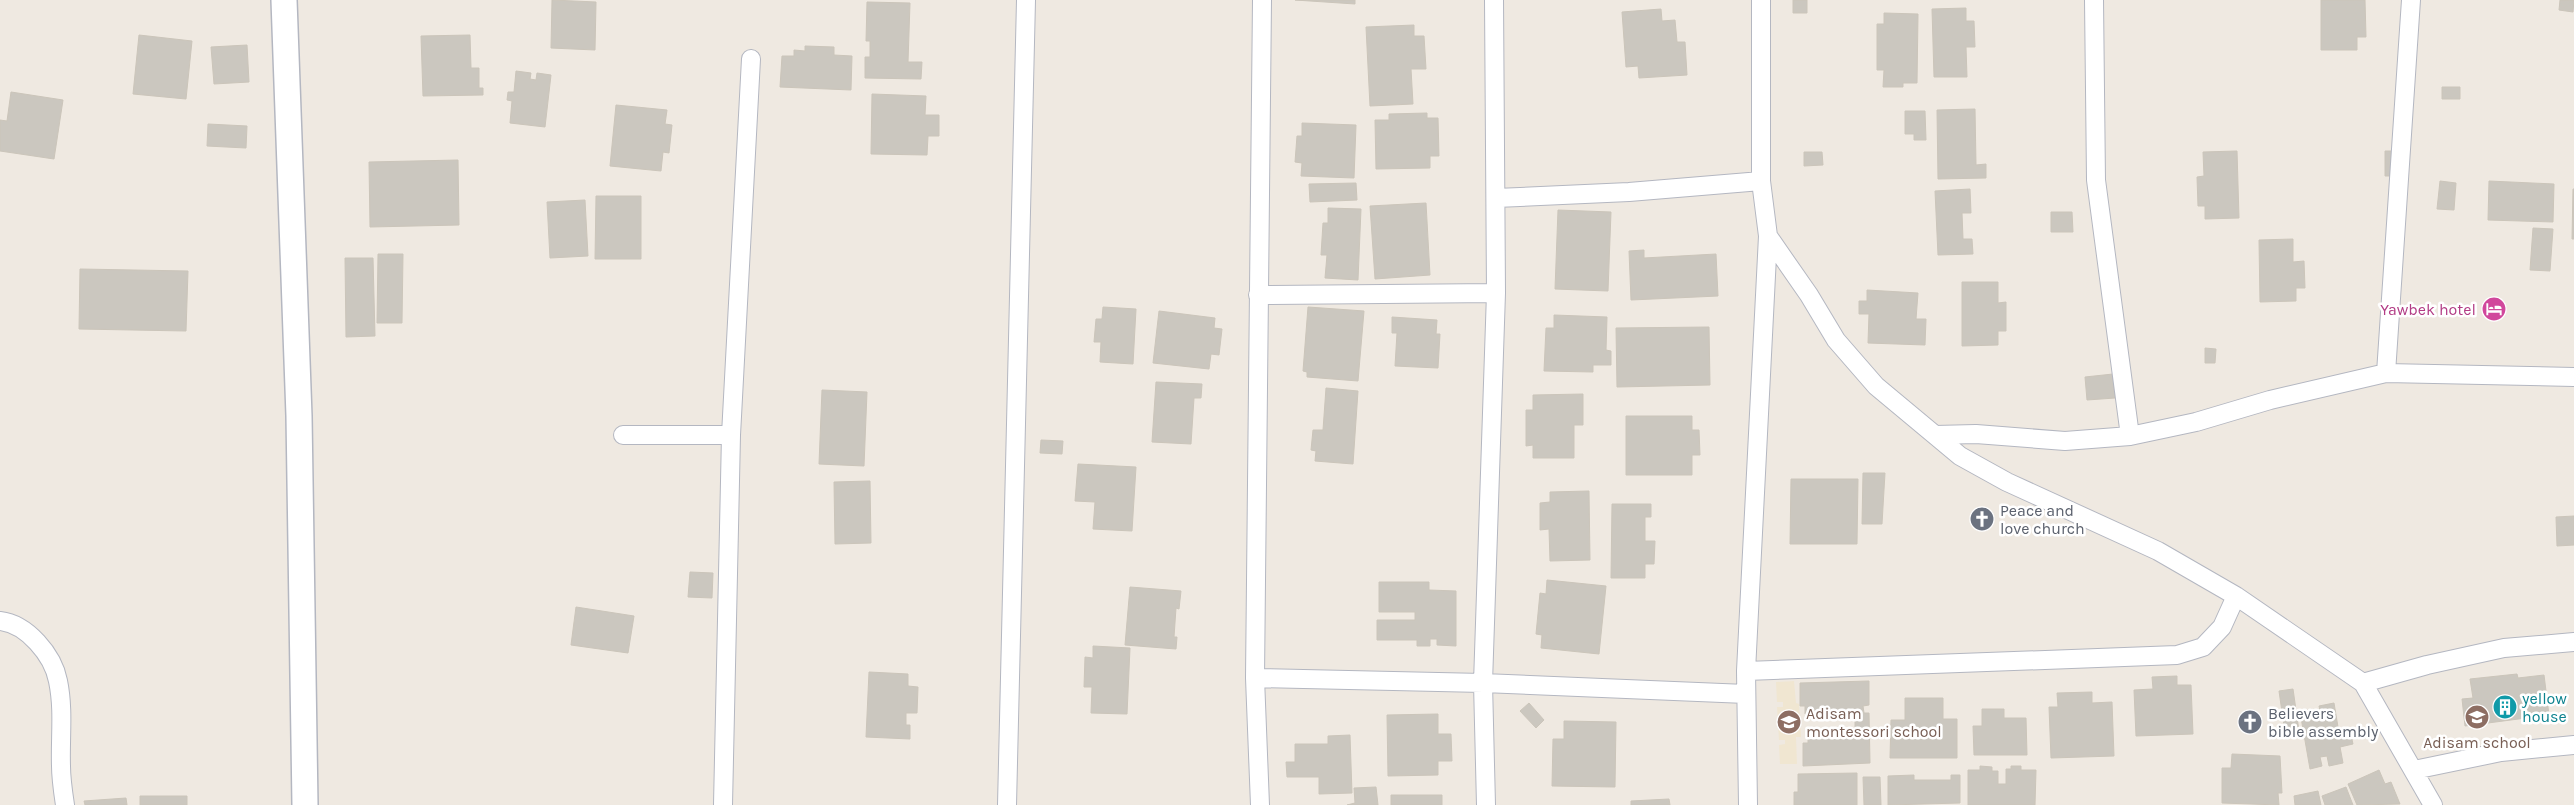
<svg xmlns="http://www.w3.org/2000/svg" width="2574" height="805" font-family="Karla,sans-serif">
	<style>
		.education { fill: #f0e6d1 }
		.building { fill: #cbc7bf; stroke: #cbc5ba }
		.lines { fill: none; stroke-linecap: round; stroke-linejoin: round }
		.street-casing { stroke: #b4b7c1; stroke-width: 20 }
		.secondary-casing { stroke: #b4b7c1; stroke-width: 28 }
		.street { stroke: #fff; stroke-width: 18 }
		.secondary { stroke: #fff; stroke-width: 25 }
		.labels { text-anchor: middle; dominant-baseline: central; stroke-width: 5; stroke-linejoin: round; paint-order: stroke }
		.hotel-label { font-size: 16px; fill: #b23c85; stroke: #fff; text-anchor: end }
		.worship-label { font-size: 16px; fill: #5b616d; stroke: #fff; text-anchor: start }
		.culture-label { font-size: 16px; fill: #0d838f; stroke: #fff; text-anchor: start }
		.education-label { font-size: 16px; fill: #785e54; stroke: #fff; text-anchor: start }
	</style>
	<rect width="100%" height="100%" fill="#efe9e1"/>
	<path class="education" d="M1794,681L1796,703L1799,704L1801,737H1796L1797,764H1780L1779,745L1785,744V740H1779L1777,707H1783V702H1777L1776,682Z"/>
	<path class="building" d="M552,0L596,2L595,50L551,48Z
		M1295,0H1355V4Z
		M1793,0H1807V13H1793Z
		M2321,0H2365L2366,37H2357V50H2321Z
		M2560,0H2574L2573,12L2559,10Z
		M867,2L910,3L908,62H922L921,79L865,78V57H870V41H866Z
		M1966,8V21H1974L1975,47H1966L1967,77H1934L1932,9Z
		M1661,9L1662,21L1675,20L1677,42H1685L1687,75L1639,78L1638,66L1626,67L1622,12Z
		M1884,13L1918,14L1917,83H1903V87H1883L1884,70H1877V24H1884Z
		M1414,25V36H1424L1426,69H1411L1413,104L1370,106L1366,27Z
		M139,35L192,41L186,99L133,94Z
		M470,35L471,68H479V88H483V95L423,96L421,36Z
		M247,45L249,82L214,84L211,47Z
		M805,46L834,47V55L852,56L851,90L780,87L782,56H794V50L805,51Z
		M516,71L531,73L530,79L536,80L537,73L551,75L545,127L510,123L512,101L507,100L508,92H514Z
		M2442,87H2460V99H2442Z
		M11,92L63,100L54,159L0,151V120L7,121Z
		M872,94L926,96L925,115H939V136H928L927,155L871,154Z
		M616,105L667,110L665,124L672,125L669,153L663,152L661,171L610,166Z
		M1975,109L1976,165L1986,164V178L1938,179L1937,110Z
		M1905,111H1925L1926,140H1914V134H1905Z
		M1427,113V118H1438L1439,156H1430V168L1376,169L1375,120H1389V114Z
		M1302,123L1356,125L1354,178L1301,176L1302,163L1295,162L1297,136H1302Z
		M208,124L247,126L246,148L207,146Z
		M2237,151L2239,218L2205,219V206H2198L2197,177L2204,176L2203,152Z
		M2385,151H2397L2396,176H2385Z
		M1804,152H1822L1823,165L1804,166Z
		M458,160L459,225L370,227L369,162Z
		M2440,181L2456,183L2454,210L2437,209Z
		M2489,181L2554,184L2553,222L2488,220Z
		M1356,183L1357,200L1310,202L1309,184Z
		M1970,189L1971,213H1962L1963,239H1972L1973,254L1938,255L1935,191Z
		M2573,189H2574V239H2572Z
		M596,196H641V259H595Z
		M585,200L588,256L550,258L547,202Z
		M1426,203L1430,275L1375,279L1370,206Z
		M1328,208L1361,209L1358,280L1325,278L1327,255H1321L1323,223H1328Z
		M1558,210L1611,212L1608,291L1555,289Z
		M2051,212H2072L2073,232H2051Z
		M2533,228L2553,229L2550,271L2530,270Z
		M2293,239V262L2304,261L2305,288H2296V301L2260,302L2259,240Z
		M1644,250V258L1716,254L1718,296L1631,300L1629,251Z
		M378,254H403L402,323H377Z
		M345,258H373L375,336L346,337Z
		M80,269L188,271L186,331L79,329Z
		M1962,282H1998V303L2006,302V331H1998V345L1962,346Z
		M1867,290L1918,293L1916,319H1926L1925,345L1868,343L1869,314H1859V301H1867Z
		M1103,307L1136,309L1133,364L1100,362L1101,342H1094L1096,319H1102Z
		M1308,307L1364,311L1358,381L1307,377V372L1303,371Z
		M1159,311L1215,318L1214,328L1222,329L1219,355L1211,354L1209,369L1153,363Z
		M1554,315L1607,317L1606,350L1611,351V365H1593V372L1544,371L1546,328H1554Z
		M1392,317L1437,320L1436,334H1440L1438,368L1395,366L1397,333H1392Z
		M1709,327L1710,385L1617,387L1616,328Z
		M2205,348L2216,349L2215,363H2205Z
		M2113,374L2115,398L2087,400L2085,377Z
		M1156,382L1202,384L1201,398H1194L1191,444L1152,442Z
		M1326,388L1358,391L1353,464L1315,461L1316,451L1311,450L1313,430H1323Z
		M822,390L867,392L864,466L819,464Z
		M1583,394V425H1574V458H1533V445L1526,446V410H1533V395Z
		M1626,416H1692V430H1699L1700,455H1692V475H1626Z
		M1041,440L1063,441L1062,454L1040,453Z
		M1078,464L1136,467L1132,531L1093,529L1095,502L1075,501Z
		M1863,473H1885L1882,524H1862Z
		M1791,479H1858L1857,544H1790Z
		M870,481L871,543L835,544L834,482Z
		M1589,491L1590,560L1550,561L1549,529L1540,530V503L1550,502V492Z
		M1612,504H1651V517H1645V541H1655L1654,564H1645V578H1611Z
		M2574,516V545L2557,546L2556,517Z
		M690,572L713,573L712,598L688,597Z
		M1547,580L1606,586L1599,654L1541,648L1542,635L1536,634L1540,593L1546,594Z
		M1379,582H1429V590L1456,591V646L1437,645V639H1430V646H1417V640H1377V620H1415V612H1379Z
		M1130,587L1181,591L1179,609L1176,608L1174,637H1177L1176,649L1125,645Z
		M576,607L634,616L628,653L571,645Z
		M1093,646L1130,648L1127,714L1091,713L1092,687H1084L1085,657L1093,658Z
		M869,672L908,674V686L918,687L917,713H906V725H910V739L866,737Z
		M2517,674L2518,678L2544,675L2549,715L2465,726L2462,699L2473,698L2470,679Z
		M2177,676V685H2191L2193,734L2136,736L2134,690L2153,689L2152,677Z
		M1869,681V705L1863,706L1864,713H1869L1870,763L1803,766V743H1808V733L1855,732V713L1805,714V706H1800V683Z
		M2293,689L2299,731L2285,733L2279,691Z
		M2092,692V703L2112,702L2114,756L2051,758L2049,707H2058L2057,693Z
		M1905,698H1943V719H1957V758H1890L1891,720H1905Z
		M1529,703L1544,720L1536,728L1520,711Z
		M2334,703L2339,733L2350,731L2353,744L2340,747L2343,763L2329,766L2327,756L2320,757L2322,766L2310,769L2300,712L2312,709L2314,716L2321,715L2319,706Z
		M1982,709H2004V718H2026L2027,755H1974L1973,726H1982Z
		M1438,714V734H1451L1452,761H1438V775L1388,776L1387,715Z
		M1564,721L1616,722L1615,787L1552,786L1553,739H1564Z
		M1350,735L1352,793L1319,794V777H1287L1286,762H1295V744H1328V736Z
		M2232,754L2280,756L2282,793H2278L2279,805L2222,803V768H2231Z
		M1980,766L1992,767V771H1998V784H2006V769H2011V766H2021V770H2036L2035,805H1968V770H1980Z
		M2379,770L2385,784L2391,782L2400,804L2357,805L2348,784Z
		M1857,773V805H1794V792H1798V774Z
		M1914,775V780H1951V775H1960V803L1888,805V776Z
		M1863,777H1880L1881,805H1864Z
		M1376,787L1378,805H1347L1355,803L1354,788Z
		M2346,787L2353,805H2325L2322,796Z
		M2318,791L2321,805H2295L2294,796Z
		M1391,795H1442V805H1391Z
		M140,796H187V805H140Z
		M126,798L127,805H85L84,801Z
		M1669,799L1670,805H1631V801Z"/>
	<g class="lines">
		<defs>
			<path id="street" d="M2094,0L2096,180L2130,436
				M1496,198L1629,192L1761,181
				M1768,236L1809,295L1836,340L1876,386L1960,456L2007,482L2158,551L2236,596L2363,683L2433,805
				M1258,295L1496,293
				M2386,373L2411,0
				M623,435H731
				M1935,435L1976,434L2065,441L2130,436L2196,422L2270,400L2386,373L2574,377
				M0,621C27,624 53,655 58,681C64,710 60,738 61,766C61,779 63,792 65,805
				M1746,671L2177,655L2203,647L2222,627L2236,596
				M1255,678L1483,683L1746,694
				M2363,683L2427,665L2504,648L2574,642
				M2414,770L2501,752L2574,745
				M723,805L731,435L751,59
				M1007,805L1026,0
				M1260,805L1255,678L1262,0
				M1486,805L1483,683L1496,293L1494,0
				M1748,805L1746,671L1768,236L1761,181V0"/>
			<path id="secondary" d="M284,0L299,416L305,805"/>
		</defs>
		<use href="#street" class="street-casing"/>
		<use href="#secondary" class="secondary-casing"/>
		<use href="#street" class="street"/>
		<use href="#secondary" class="secondary"/>
	</g>
	<defs>
		<symbol id="hotel-disc" viewBox="-11 -11 22 22"><circle r="9.5" fill="#d1479c" stroke="#fff"/><path d="M-6-4.5h1.5V1H6V5H4.5V3h-9V5H-6ZM-4 0a1.8 1.8 0 1 1 3.6 0ZM.5 0V-2.5h3Q6-2.5 6 0Z" fill="#fff"/></symbol>
		<symbol id="church-disc" viewBox="-11 -11 22 22"><circle r="9.5" fill="#6b7280" stroke="#fff"/><path d="M-1.2-6h2.4v3.5h3.3v2.4h-3.3V6h-2.4V-.1h-3.3v-2.4h3.3Z" fill="#fff"/></symbol>
		<symbol id="building-disc" viewBox="-11 -11 22 22"><circle r="9.5" fill="#0f9aa8" stroke="#fff"/><path d="M-4-6H4V6H1V3H-1V6H-4ZM-2.5-4.3h1.7v1.8h-1.7ZM.8-4.3h1.7v1.8H.8ZM-2.5-1h1.7V.8h-1.7ZM.8-1h1.7V.8H.8Z" fill="#fff"/></symbol>
		<symbol id="school-disc" viewBox="-11 -11 22 22"><circle r="9.5" fill="#8d6e63" stroke="#fff"/><path d="M0-5L7-2L0 1L-7-2ZM-4 1L0 2.5L4 1V4Q0 6-4 4Z" fill="#fff"/></symbol>
	</defs>
	<g fill-rule="evenodd">
		<use href="#hotel-disc" x="2480" y="295" width="28" height="28"/>
		<use href="#church-disc" x="1968" y="505" width="28" height="28"/>
		<use href="#building-disc" x="2491" y="693" width="28" height="28"/>
		<use href="#school-disc" x="2463" y="703" width="28" height="28"/>
		<use href="#school-disc" x="1775" y="708" width="28" height="28"/>
		<use href="#church-disc" x="2236" y="708" width="28" height="28"/>
	</g>
	<g class="labels">
		<g class="hotel-label">
			<text x="2476" y="309">Yawbek hotel</text>
		</g>
		<g class="worship-label">
			<text x="2000" y="510">Peace and<tspan x="2000" dy="18">love church</tspan></text>
			<text x="2268" y="713">Believers<tspan x="2268" dy="18">bible assembly</tspan></text>
		</g>
		<g class="culture-label">
			<text x="2522" y="698">yellow<tspan x="2522" dy="18">house</tspan></text>
		</g>
		<g class="education-label">
			<text x="1806" y="713">Adisam<tspan x="1806" dy="18">montessori school</tspan></text>
			<text x="2477" y="742" text-anchor="middle">Adisam school</text>
		</g>
	</g>
</svg>
